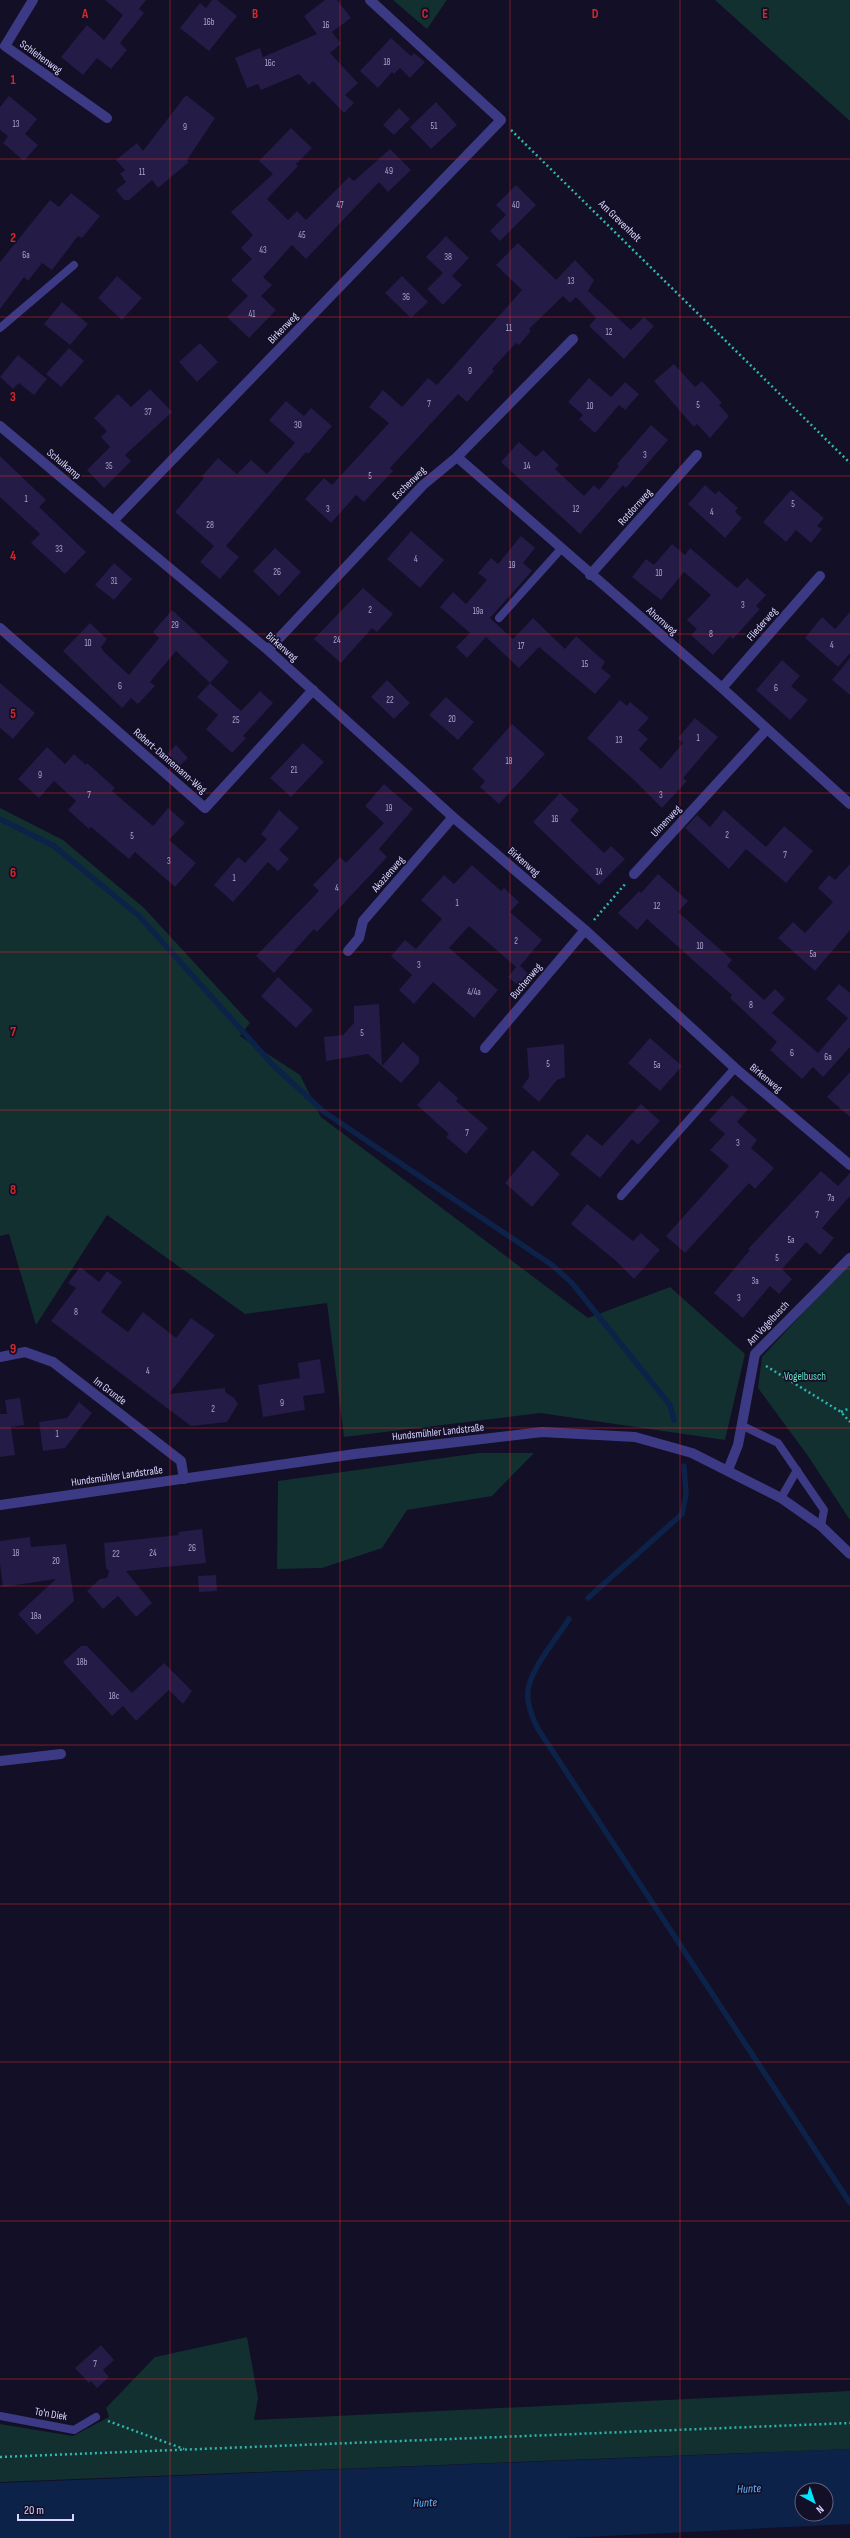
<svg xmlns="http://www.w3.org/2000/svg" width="850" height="2538" font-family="'Sofia Sans Condensed',sans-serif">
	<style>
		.green { fill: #12302f }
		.water { fill: #0c2248; fill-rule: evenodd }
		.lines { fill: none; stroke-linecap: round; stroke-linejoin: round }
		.stream { stroke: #0c2248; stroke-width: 5.5 }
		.building { fill: #241b47 }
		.path { stroke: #2fb8b0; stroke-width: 2.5; stroke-dasharray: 2 3; stroke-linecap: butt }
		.service { stroke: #3d3a85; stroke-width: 8 }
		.minor { stroke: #3d3a85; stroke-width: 10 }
		.tertiary { stroke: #3d3a85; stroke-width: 10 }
		.grid { fill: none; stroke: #d62828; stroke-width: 1; stroke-opacity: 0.55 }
		.labels { text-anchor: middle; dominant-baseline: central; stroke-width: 3.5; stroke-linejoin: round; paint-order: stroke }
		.number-label { font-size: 9px; fill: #aca6d1 }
		.street-label { font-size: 11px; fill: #d9d4ff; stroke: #130f26 }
		.park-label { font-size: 11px; fill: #5fe0c0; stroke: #130f26 }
		.water-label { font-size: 12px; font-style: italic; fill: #62b6ff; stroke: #130f26 }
		.grid-label { font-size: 13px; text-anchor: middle; font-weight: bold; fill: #d62828; stroke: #130f26; stroke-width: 3.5; stroke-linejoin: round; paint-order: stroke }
	</style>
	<rect width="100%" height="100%" fill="#130f26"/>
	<path class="green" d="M393,0H447L427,29Z
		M715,0H850V121Z
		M0,808L63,840L144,908L250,1023L240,1036L300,1075L321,1117L588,1318L670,1287L745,1354L725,1440L540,1413L344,1437L327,1303L245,1314L107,1215L36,1325L9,1234L0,1236Z
		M850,1262V1520L808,1456L758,1388L762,1357Z
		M479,1453H534L492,1496L407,1510L382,1548L322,1568L277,1569L278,1481Z
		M247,2337L258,2398L254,2420L850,2391V2449L0,2482V2424L73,2436L109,2417L106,2408L155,2357Z"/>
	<path class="water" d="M850,2449V2524L567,2538H0V2483ZM802,2490H826V2514H802Z"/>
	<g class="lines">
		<path class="stream" d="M0,819L54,846L138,915L272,1064L324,1112L552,1265L572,1283L670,1405L674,1420
			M588,1598L682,1514L686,1495L684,1466
			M569,1619C557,1638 531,1668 528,1690C526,1703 532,1717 538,1729L850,2203"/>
	</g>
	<path class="building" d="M105,0H146L139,9L144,13L120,43L127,50L111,69L97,58L83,75L61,57L87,25L104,40L123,15Z
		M212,0H217L237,16L209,51L180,28L200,3L206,8Z
		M325,0H337L351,18L332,32L341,44L330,53L358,83L345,95L354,103L344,113L313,81L309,85L299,74L261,90L258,84L247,88L235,58L260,48L263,57L317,34L304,16Z
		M391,38L411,56L414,53L425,62L410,78L400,68L394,74L392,72L378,88L360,71Z
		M186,95L215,118L187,160L189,162L158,188L152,180L129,200H124L116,190L126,182L120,174L125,170L116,160L137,143L143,151Z
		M9,96L37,119L25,134L38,145L24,161L3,143L8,136L0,130V107Z
		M436,102L457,125L431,149L410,127Z
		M399,108L410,119L394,135L383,125Z
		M291,128L312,148L296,164L298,166L267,199L288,220L297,211L306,220L349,177L354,181L390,149L411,170L388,192L379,182L306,259L292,245L263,277L272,285L261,296L276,310L249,338L227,317L248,296L231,280L252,259L241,248L253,235L231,212L273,174L259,161Z
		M516,185L536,205L500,241L490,231L506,215L496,205Z
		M71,193L100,216L82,238L78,236L52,270L42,263L28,281L24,277L0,309V262L50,200L59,207Z
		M446,236L469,258L452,276L462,285L443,305L427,289L443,273L426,257Z
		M518,243L556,280L575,260L594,280L588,291L631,330L644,317L654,326L624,359L589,326L596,318L576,297L570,303L563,296L529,329L531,331L519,345L516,343L492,369L494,371L467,402L458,394L390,468L393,471L364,502L356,495L331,523L305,499L324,478L332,485L389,423L369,407L383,390L402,407L428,378L437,385L522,290L496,265Z
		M117,276L142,298L122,320L98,298Z
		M402,276L428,302L411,318L385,293Z
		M62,302L88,324L70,345L44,324Z
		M200,343L218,362L197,382L179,362Z
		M69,348L84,361L61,387L46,374Z
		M18,355L47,379L34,395L19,383L13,389L0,377Z
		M674,364L695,387L702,381L722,403L719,405L729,416L710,438L697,424L694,427L654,381Z
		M589,378L611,397L625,382L639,394L625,410L619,405L595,433L579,419L583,415L568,402Z
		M150,389L172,412L125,455L131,461L104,488L87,470L110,447L101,437L107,431L94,418L118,394L131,407Z
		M286,401L304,416L311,408L332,426L308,454L306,452L226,546L239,557L220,579L200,562L214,546L175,512L204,478L202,476L218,458L237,474L251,460L267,474L295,443L269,420Z
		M651,425L668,440L626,488L623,485L580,534L501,462L519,442L536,457L543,450L559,465L555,469L584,496L594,485L599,490L619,466L617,464Z
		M0,456L46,500L39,507L86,552L65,574L31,543L40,534L0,497Z
		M705,485L715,494L719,491L738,508L735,512L742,518L725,538L688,504Z
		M791,490L824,518L817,526L822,529L811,543L796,530L786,542L763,522Z
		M411,531L444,560L420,588L387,559Z
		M521,536L535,548L523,563L532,571L490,618L513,639L533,618L565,649L576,636L605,662L601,668L611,676L595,694L539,647L519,668L486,637L467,658L456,647L470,633L440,607L453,592L466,604L487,580L478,573L491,558L498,564Z
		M672,544L685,555L690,548L737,588L747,578L766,595L756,606L760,609L733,639L730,636L713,655L691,635L697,629L687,620L711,595L684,572L661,600L632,577L646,559L654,565Z
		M275,548L301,572L279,596L253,571Z
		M114,563L132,579L114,600L95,585Z
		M363,588L393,614L377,632L372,628L341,663L314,639Z
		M172,610L229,662L210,683L176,651L150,682L155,686L138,704L131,698L122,708L63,651L90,623L107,639L101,647L104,652L129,675L159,638L153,632Z
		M850,612V653L838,667L805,638L822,617L835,629Z
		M850,658V695L832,680Z
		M782,660L800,676L791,686L808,700L790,720L756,690Z
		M387,680L410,703L394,719L371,697Z
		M0,683L35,713L13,739L0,728Z
		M210,683L241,711L260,691L273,703L243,736L246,738L232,753L206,729L218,715L197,697Z
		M446,697L474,722L458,740L429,715Z
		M620,700L627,706L630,702L649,718L638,730L648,739L639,749L661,769L683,743L678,738L695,718L718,737L683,778L687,781L662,808L635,781L587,738Z
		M512,724L545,754L499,804L480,787L485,781L472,769Z
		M303,743L324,762L291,797L270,778Z
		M176,745L188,758L176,769L164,757Z
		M47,747L65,764L74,754L86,765L87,763L115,788L112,791L153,826L168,808L185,823L169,840L196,863L175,887L135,852L129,859L91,827L89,829L68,810L76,801L54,781L39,798L18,779Z
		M384,784L413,809L379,849L387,857L317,932L314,929L274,973L256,956L319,891L313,885L340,857L346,863L384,823L365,806Z
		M560,793L579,810L570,820L604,853L611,846L625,859L599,885L533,822Z
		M279,810L299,828L279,850L289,859L278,871L268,862L233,902L214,885L238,857L245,863L267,839L261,834Z
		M724,810L766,847L784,826L813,851L786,883L746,849L729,869L685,828L697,815L710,827Z
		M850,864V930L815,971L778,938L793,922L805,933L833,902L818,888L829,875L835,880Z
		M472,865L501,891L504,888L519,902L510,912L542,940L520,966L530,975L520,987L508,977L516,967L469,926L449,948L498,990L474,1018L433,982L414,1004L399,990L412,975L391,956L405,940L416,949L442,919L421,900L444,875L454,884Z
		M658,874L688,901L678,912L732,960L727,966L764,1000L775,989L785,999L772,1013L818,1053L848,1018L826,999L839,984L850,993V1047L823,1077L813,1067L802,1079L770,1050L777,1042L730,998L732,995L647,919L637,930L618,913L639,891L641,893Z
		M278,977L313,1010L296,1028L261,996Z
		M379,1004L382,1066L403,1042L419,1057V1063L401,1083L368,1054L326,1061L324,1037L343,1035L354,1023V1006Z
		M650,1038L682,1066L660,1091L628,1063Z
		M564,1044L565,1077L557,1080L539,1102L522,1087L529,1077L527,1048Z
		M850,1072V1117L827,1097Z
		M439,1081L458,1098L456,1101L488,1128L466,1154L446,1137L449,1134L417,1105Z
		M732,1095L748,1109L737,1122L757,1140L751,1148L774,1168L755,1189L749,1183L685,1253L666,1236L729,1166L710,1150L725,1134L709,1120Z
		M641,1104L660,1121L638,1145L632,1139L600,1178L570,1154L587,1134L602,1146Z
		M533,1150L560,1174L532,1207L505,1183Z
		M821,1171L838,1186L850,1173V1196L822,1228L834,1238L820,1255L806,1242L782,1269L792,1279L779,1294L770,1286L743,1318L714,1293L750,1250L748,1249Z
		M587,1204L633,1241L641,1233L660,1250L634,1279L616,1261L571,1224Z
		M80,1267L99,1282L107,1271L122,1282L101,1312L128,1332L143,1312L176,1338L191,1318L215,1335L169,1394L225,1388V1392L234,1398L238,1404L227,1422L191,1426L51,1321L76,1288L68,1283Z
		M320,1359L325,1393L303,1396L305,1410L263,1417L258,1385L300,1378L298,1363Z
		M20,1398L24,1425L11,1427L15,1455L0,1457V1414H7L5,1400Z
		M79,1402L92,1413L65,1448L43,1451L39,1422L67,1418Z
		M202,1529L206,1563L126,1571L152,1603L136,1617L118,1596L103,1609L87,1591L100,1579L107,1578L109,1571L106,1568L104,1543L179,1535L178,1532Z
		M30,1537L31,1547L66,1544L74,1601L37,1635L18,1614L56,1579L3,1587L0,1564V1541Z
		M216,1575L217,1591L199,1592L198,1576Z
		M81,1646H87L132,1693L164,1663L192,1691L183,1704L169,1690L136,1721L123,1706L112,1716L63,1662Z
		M101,2345L114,2360L103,2370L109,2377L97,2388L91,2381L89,2383L75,2368Z"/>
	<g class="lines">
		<path class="path" d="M511,130L850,463
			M594,920L626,883
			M766,1366L841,1412L850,1422
			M841,1412L850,1408
			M108,2421L184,2449
			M0,2457L850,2423"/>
		<path class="service" d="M0,328L74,265
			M499,618L561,549
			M621,1196L735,1068
			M743,1426L778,1443L824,1510L821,1526
			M781,1498L797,1470
			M0,2416L74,2430L96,2417"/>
		<path class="minor" d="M33,0L5,46L107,118
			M370,0L501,120L113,521L268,650L453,817L585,930L735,1068L850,1165
			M0,426L113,521
			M457,457L722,688L850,804
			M590,575L697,455
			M0,628L205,808L313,690
			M268,650L423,485L457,457L573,339
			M722,688L820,576
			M634,874L766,730
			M348,951L359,938L363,921L453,817
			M485,1048L585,930
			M0,1357L25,1352L53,1362L181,1461L184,1479
			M728,1470L738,1445L755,1354L850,1258
			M0,1761L61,1754"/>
		<path class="tertiary" d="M0,1505L355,1454L542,1432L635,1437L692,1453L781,1498L821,1526L850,1554"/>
	</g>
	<path class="grid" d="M170,0V2538M340,0V2538M510,0V2538M680,0V2538M0,159H850M0,317H850M0,476H850M0,634H850M0,793H850M0,952H850M0,1110H850M0,1269H850M0,1428H850M0,1586H850M0,1745H850M0,1904H850M0,2062H850M0,2221H850M0,2379H850"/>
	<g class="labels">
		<g class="number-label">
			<text x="209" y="22">16b</text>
			<text x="326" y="25">16</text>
			<text x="387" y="62">18</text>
			<text x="270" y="63">16c</text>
			<text x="16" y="124">13</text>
			<text x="434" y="126">51</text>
			<text x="185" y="127">9</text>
			<text x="389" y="171">49</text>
			<text x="142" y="172">11</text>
			<text x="340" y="205">47</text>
			<text x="516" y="205">40</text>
			<text x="302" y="235">45</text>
			<text x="263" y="250">43</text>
			<text x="26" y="255">6a</text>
			<text x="448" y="257">38</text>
			<text x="571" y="281">13</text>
			<text x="406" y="297">36</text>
			<text x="252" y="314">41</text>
			<text x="509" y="328">11</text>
			<text x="609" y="332">12</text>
			<text x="470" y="371">9</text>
			<text x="429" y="404">7</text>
			<text x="698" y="405">5</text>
			<text x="590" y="406">10</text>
			<text x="148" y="412">37</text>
			<text x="298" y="425">30</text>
			<text x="645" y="455">3</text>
			<text x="109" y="466">35</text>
			<text x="527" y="466">14</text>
			<text x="370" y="476">5</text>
			<text x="26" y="499">1</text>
			<text x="793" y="504">5</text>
			<text x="328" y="509">3</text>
			<text x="576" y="509">12</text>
			<text x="712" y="512">4</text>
			<text x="210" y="525">28</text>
			<text x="59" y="549">33</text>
			<text x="416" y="559">4</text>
			<text x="512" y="565">19</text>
			<text x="277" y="572">26</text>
			<text x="659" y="573">10</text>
			<text x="114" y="581">31</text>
			<text x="743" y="605">3</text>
			<text x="370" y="610">2</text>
			<text x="478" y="611">19a</text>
			<text x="175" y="625">29</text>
			<text x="711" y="634">8</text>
			<text x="337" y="640">24</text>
			<text x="88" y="643">10</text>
			<text x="832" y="645">4</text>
			<text x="521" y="646">17</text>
			<text x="585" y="664">15</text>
			<text x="120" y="686">6</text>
			<text x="776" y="688">6</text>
			<text x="390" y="700">22</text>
			<text x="452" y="719">20</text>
			<text x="236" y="720">25</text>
			<text x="698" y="738">1</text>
			<text x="619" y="740">13</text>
			<text x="509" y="761">18</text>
			<text x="294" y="770">21</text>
			<text x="40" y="775">9</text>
			<text x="89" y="795">7</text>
			<text x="661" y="795">3</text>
			<text x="389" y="808">19</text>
			<text x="555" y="819">16</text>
			<text x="727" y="835">2</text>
			<text x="132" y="836">5</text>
			<text x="785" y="855">7</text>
			<text x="169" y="861">3</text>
			<text x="599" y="872">14</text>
			<text x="234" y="878">1</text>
			<text x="337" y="888">4</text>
			<text x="457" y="903">1</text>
			<text x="657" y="906">12</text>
			<text x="516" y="941">2</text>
			<text x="700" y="946">10</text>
			<text x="813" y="954">5a</text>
			<text x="419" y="965">3</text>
			<text x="474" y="992">4/4a</text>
			<text x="751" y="1005">8</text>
			<text x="362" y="1033">5</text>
			<text x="792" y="1053">6</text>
			<text x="828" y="1057">6a</text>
			<text x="548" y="1064">5</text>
			<text x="657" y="1065">5a</text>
			<text x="467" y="1133">7</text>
			<text x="738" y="1143">3</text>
			<text x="831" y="1198">7a</text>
			<text x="817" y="1215">7</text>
			<text x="791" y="1240">5a</text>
			<text x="777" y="1258">5</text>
			<text x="755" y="1281">3a</text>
			<text x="739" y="1298">3</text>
			<text x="76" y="1312">8</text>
			<text x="148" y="1371">4</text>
			<text x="282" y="1403">9</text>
			<text x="213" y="1409">2</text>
			<text x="57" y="1434">1</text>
			<text x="192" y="1548">26</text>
			<text x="16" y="1553">18</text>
			<text x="153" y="1553">24</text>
			<text x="116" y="1554">22</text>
			<text x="56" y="1561">20</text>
			<text x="36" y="1616">18a</text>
			<text x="82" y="1662">18b</text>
			<text x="114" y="1696">18c</text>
			<text x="95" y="2364">7</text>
		</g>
		<g class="street-label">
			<text transform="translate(41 57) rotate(36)">Schlehenweg</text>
			<text transform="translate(620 221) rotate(44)">Am Grevenholt</text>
			<text transform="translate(283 328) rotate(-46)">Birkenweg</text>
			<text transform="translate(64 464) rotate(40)">Schulkamp</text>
			<text transform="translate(409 483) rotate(-44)">Eschenweg</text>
			<text transform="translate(635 507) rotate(-48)">Rotdornweg</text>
			<text transform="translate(662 621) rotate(41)">Ahornweg</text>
			<text transform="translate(762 624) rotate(-49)">Fliederweg</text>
			<text transform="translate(282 647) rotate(41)">Birkenweg</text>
			<text transform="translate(170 761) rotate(41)">Robert-Dannemann-Weg</text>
			<text transform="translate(666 821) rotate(-47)">Ulmenweg</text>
			<text transform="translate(524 862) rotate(41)">Birkenweg</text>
			<text transform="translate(388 874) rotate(-49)">Akazienweg</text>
			<text transform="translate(526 981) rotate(-50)">Buchenweg</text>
			<text transform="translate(766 1078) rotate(40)">Birkenweg</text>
			<text transform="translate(768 1323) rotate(-47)">Am Vogelbusch</text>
			<text transform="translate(110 1391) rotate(37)">Im Grunde</text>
			<text transform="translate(438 1432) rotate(-6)">Hundsmühler Landstraße</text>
			<text transform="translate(117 1476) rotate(-8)">Hundsmühler Landstraße</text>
			<text transform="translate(51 2414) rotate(10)">To'n Diek</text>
		</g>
		<g class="park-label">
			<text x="805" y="1376">Vogelbusch</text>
		</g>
		<g class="water-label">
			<text transform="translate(749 2489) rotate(-2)">Hunte</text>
			<text transform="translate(425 2503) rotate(-2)">Hunte</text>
		</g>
	</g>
	<g class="grid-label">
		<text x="85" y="18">A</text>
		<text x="255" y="18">B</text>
		<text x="425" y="18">C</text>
		<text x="595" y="18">D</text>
		<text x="765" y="18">E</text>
		<text x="13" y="84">1</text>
		<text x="13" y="242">2</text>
		<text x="13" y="401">3</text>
		<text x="13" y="560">4</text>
		<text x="13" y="718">5</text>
		<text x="13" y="877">6</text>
		<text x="13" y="1036">7</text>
		<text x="13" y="1194">8</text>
		<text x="13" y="1353">9</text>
	</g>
	<g transform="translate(814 2502) rotate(140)"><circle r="19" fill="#130f26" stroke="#625e7d"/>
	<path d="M0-3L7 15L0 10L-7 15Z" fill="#00e5ff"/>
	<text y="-6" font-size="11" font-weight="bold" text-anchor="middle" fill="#d9d4ff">N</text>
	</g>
	<path d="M18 2514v6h55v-6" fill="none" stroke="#d9d4ff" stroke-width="2"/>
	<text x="24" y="2514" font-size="12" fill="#d9d4ff" stroke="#130f26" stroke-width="3" paint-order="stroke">20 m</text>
</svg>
